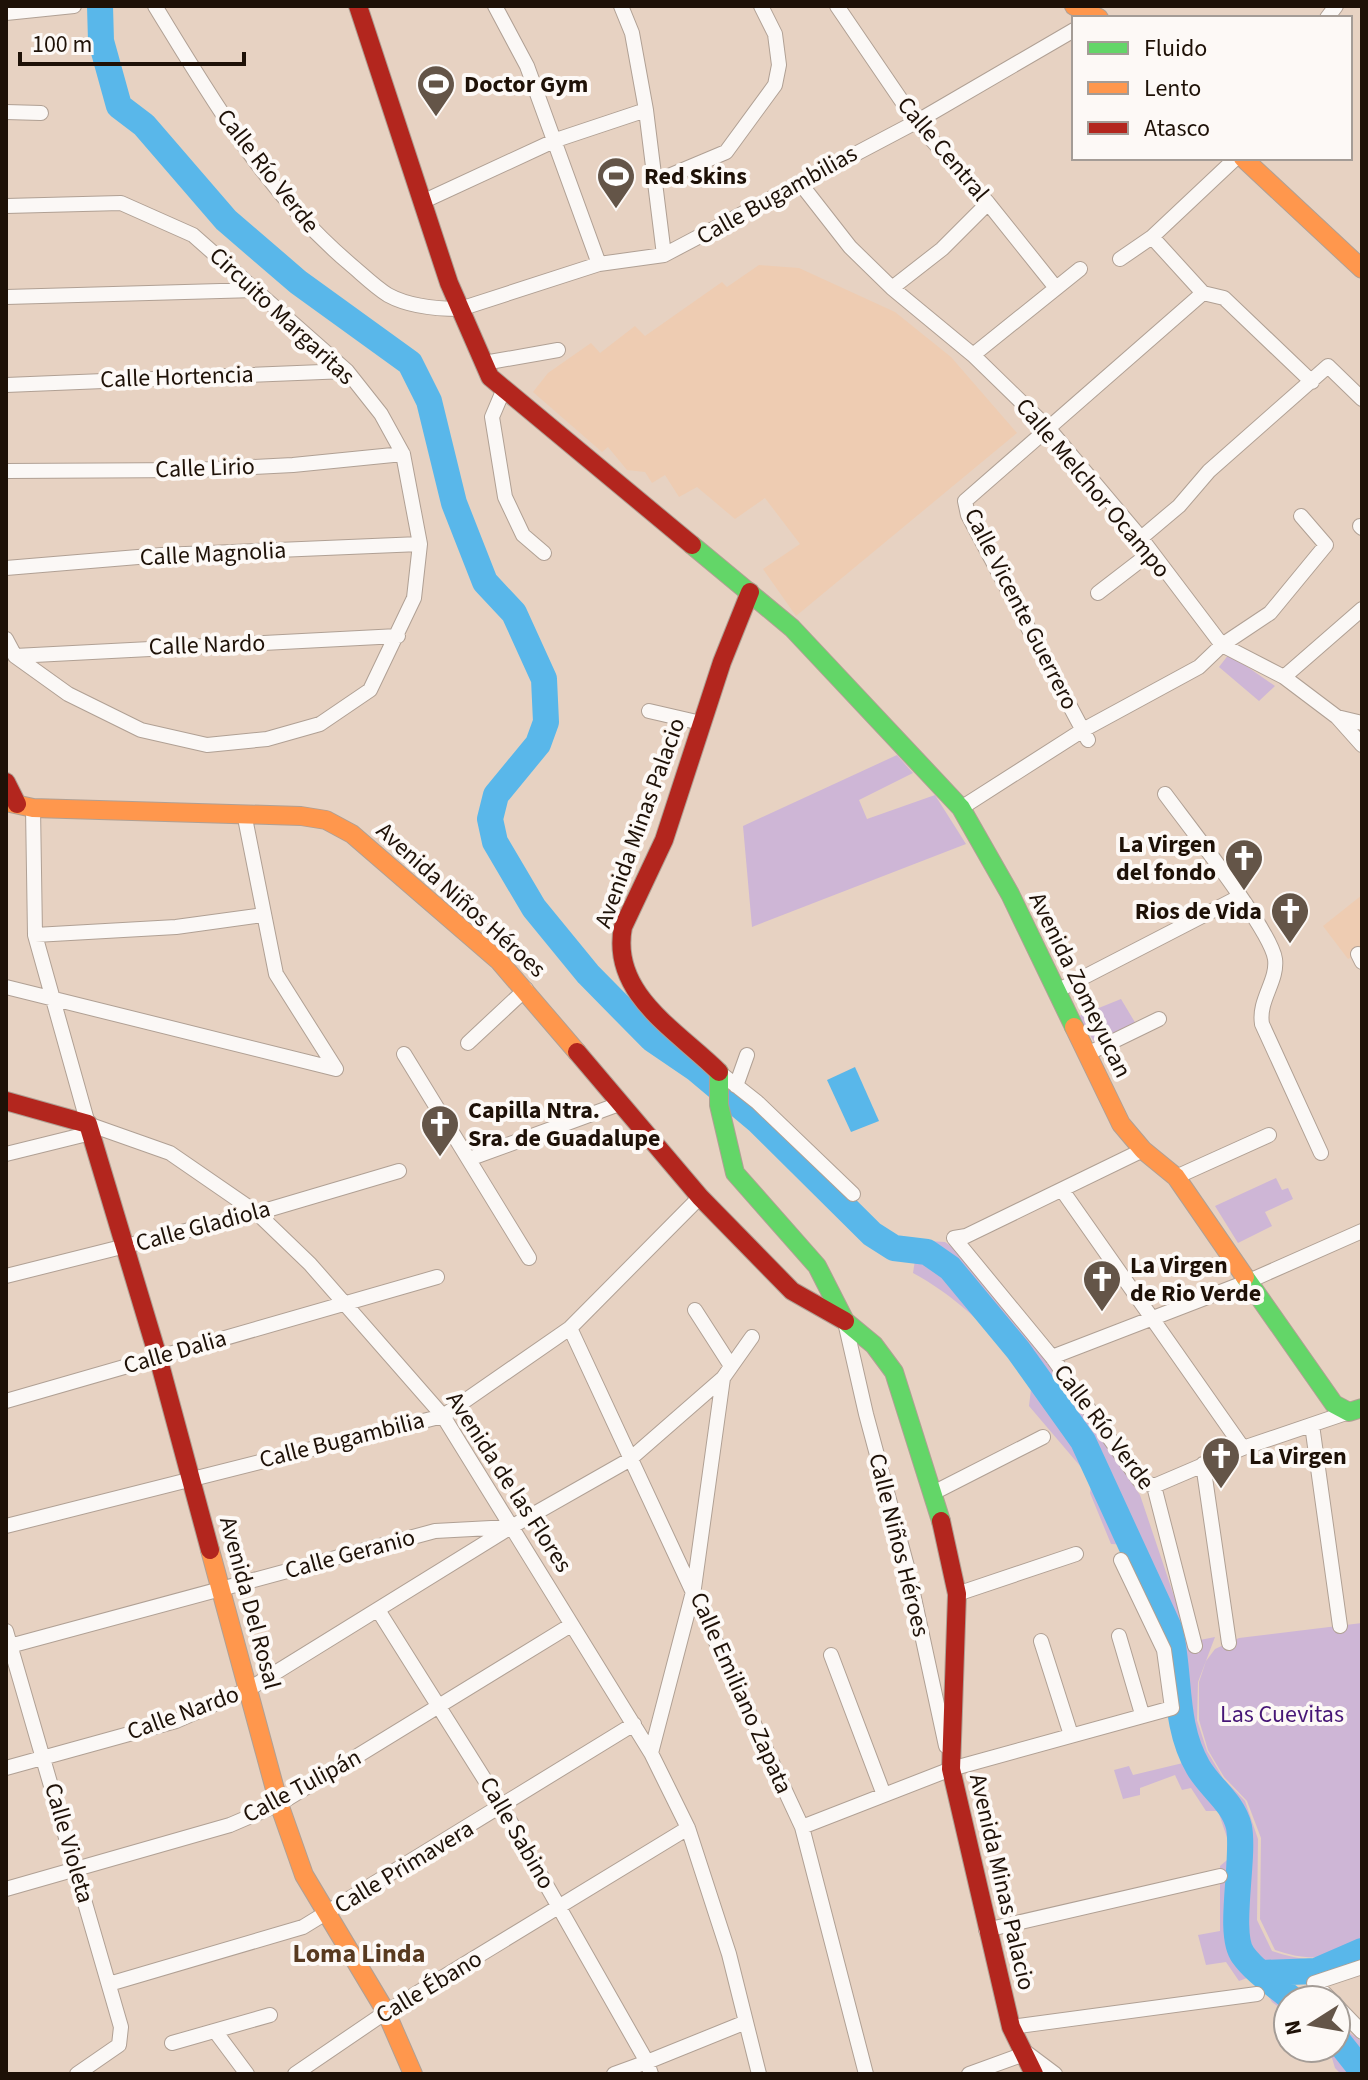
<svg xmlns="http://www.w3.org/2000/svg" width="1368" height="2080" font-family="'Source Sans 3',sans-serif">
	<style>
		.built { fill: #eeccb2 }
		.green { fill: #ceb6d6 }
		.water { fill: #59b7ea }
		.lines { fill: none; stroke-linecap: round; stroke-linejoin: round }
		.river { stroke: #59b7ea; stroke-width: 26 }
		.street-casing { stroke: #b0a094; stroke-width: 16 }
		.fast-casing { stroke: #b0a094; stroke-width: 20 }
		.slow-casing { stroke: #b0a094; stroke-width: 20 }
		.jam-casing { stroke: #b0a094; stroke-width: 20 }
		.street { stroke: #fbf8f6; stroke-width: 14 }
		.fast { stroke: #63d668; stroke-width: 18 }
		.slow { stroke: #ff974d; stroke-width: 18 }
		.jam { stroke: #b3261e; stroke-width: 18 }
		.labels { text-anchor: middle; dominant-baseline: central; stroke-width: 8; stroke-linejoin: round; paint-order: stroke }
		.poi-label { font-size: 24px; font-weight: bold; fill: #1e1107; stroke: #fdf9f6; text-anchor: start }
		.street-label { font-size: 24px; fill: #1e1107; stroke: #fdf9f6 }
		.park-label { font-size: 24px; fill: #461576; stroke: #fdf9f6 }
		.neighbourhood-label { font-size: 26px; font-weight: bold; fill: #583a20; stroke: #fdf9f6 }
	</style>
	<rect width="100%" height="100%" fill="#e7d2c2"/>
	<path class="built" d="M759,265L799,268L895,312L951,357L1017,433L796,616L763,569L800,544L765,498L735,519L697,487L679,497L665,475L652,483L645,472L627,470L608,447L602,452L533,392L548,373L591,343L600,353L635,326L645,336L722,282L727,287Z
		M1362,895V952L1348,959L1323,926Z"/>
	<path class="green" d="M1229,654L1275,686L1259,701L1219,667Z
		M897,755L913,773L859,800L867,819L935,795L966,844L752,927L743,826Z
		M1121,999L1136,1024L1094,1042L1079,1016Z
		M734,1088L851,1195L893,1239L945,1242L959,1252L1049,1362L1140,1495L1177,1605L1192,1614L1200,1640L1215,1637L1198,1682L1197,1720L1207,1751L1223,1778L1245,1801L1258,1839L1257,1920L1272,1951C1305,1962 1333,1966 1362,1940V1948L1315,1968L1266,1969L1308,2000H1288V2014L1272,2002L1255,1975L1239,1981L1226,1962L1206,1965L1198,1935L1220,1931V1866L1233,1855L1218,1811H1206L1191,1788L1182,1790L1175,1775L1140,1788V1795L1123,1799L1114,1770L1129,1766L1133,1775L1183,1763L1181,1754L1192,1740C1181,1713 1185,1689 1182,1660C1177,1620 1154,1580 1135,1545L1111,1544L1090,1493L1092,1480L1029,1406L1032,1381C1002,1340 958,1297 913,1273L915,1260L893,1255L868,1239L730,1107Z
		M1276,1178L1282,1190L1288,1188L1293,1199L1265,1212L1272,1226L1238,1243L1215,1206Z
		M1362,1623V1937C1335,1962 1307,1961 1275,1950L1260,1919L1261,1838L1247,1801L1224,1777L1208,1750L1199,1720V1682L1206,1661L1215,1649L1239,1638Z
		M1336,2022L1362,2042V2074H1341L1335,2068L1329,2048H1336Z"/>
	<path class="water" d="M855,1067L879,1121L851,1132L827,1080Z"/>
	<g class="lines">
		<path class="river" d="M100,6L101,41L119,106L144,125L226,220L298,282L410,363L429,401L454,503L485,582L514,613L544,679L546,722L538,744L496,795L490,819L495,842L534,908L588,974L652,1039L696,1069L758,1121L872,1234L894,1248L927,1252L950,1268L1018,1350L1083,1441L1170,1630C1181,1676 1173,1724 1198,1767C1210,1788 1233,1802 1239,1827C1245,1859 1227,1934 1243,1955C1255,1972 1277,1986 1293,2000
			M1262,1973L1316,1971L1362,1951
			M1336,2038L1362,2071"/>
		<defs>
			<path id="street" d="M155,6C212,99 266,193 350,264C362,274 375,287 388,295C410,307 436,309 460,309L599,264L664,255L916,122L1074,30
				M495,6L527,66L599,264
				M621,6L632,33L646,110L664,255
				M837,6L916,122L988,203L1056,288
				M6,13L74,6
				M1327,18L1336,6
				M6,112L41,113
				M657,181L726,152L775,85L779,65L775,34L761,6
				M800,183L850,247L892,288L973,355L1049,429L1141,538L1222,645L1284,677L1337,717L1362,745
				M422,202L556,140L646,110
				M6,206L121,203L193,235L347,371L381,414L403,454L420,544L414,598L370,690L320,724L267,739L207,745L141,730L68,694L15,656L6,639
				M1152,237L1203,293L1224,298L1312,382
				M1120,259L1152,237L1236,158
				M892,288L942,249L988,203
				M6,297L259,290
				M973,355L1080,269
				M484,363L558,350
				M6,385L347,371
				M503,391L492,417L505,497L523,535L544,553
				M6,471L194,470L293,465L403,454
				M1360,526L1362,528
				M1141,538L1179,506L1209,471L1328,366L1362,399
				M6,568L162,555L420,544
				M1098,593L1150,553
				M15,656L398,636
				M1284,677L1362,609
				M649,711L701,723
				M1337,717L1362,723
				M1088,740L968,515L965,501L1203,293
				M1165,794C1187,824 1271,930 1275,959C1278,981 1258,1000 1262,1024L1321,1153
				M33,808L35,935L88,1124L170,1153L257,1213L310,1264L443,1416L651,1753L688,1828L729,1954L759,2074
				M961,808L1083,730L1199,667L1222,645L1270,613L1326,545L1301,516
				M244,813L276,974L336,1069
				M35,935L176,927L263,915
				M1358,954L1362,962
				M6,987L336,1069
				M1057,991L1239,897
				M468,1043L526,989
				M404,1054L529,1258
				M1087,1054L1159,1019
				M719,1072L757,1102L853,1194
				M736,1086L747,1055
				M6,1154L91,1133
				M469,1159L622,1103
				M1176,1177L1269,1135
				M1062,1190L1243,1448
				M954,1238L1052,1357L1139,1480L1154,1486L1195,1646
				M954,1238L966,1236L1143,1150
				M6,1276L257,1213L399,1171
				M695,1310L731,1366
				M845,1322L866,1414L908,1570L946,1746
				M570,1328L802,1827L866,2074
				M1052,1357L1249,1281L1362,1231
				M6,1401L437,1277
				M1312,1425L1340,1626
				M1203,1464L1229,1643
				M1154,1486L1243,1448L1349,1412
				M933,1493L1043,1437
				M6,1526L443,1416L570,1328L700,1197
				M957,1594L1076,1554
				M378,1610L502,1807L647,2062L614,2074
				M6,1631L121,2027L119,2045L77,2074
				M1119,1636L1142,1714
				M1041,1641L1071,1735
				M6,1647L435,1531L510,1527
				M831,1655L884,1795
				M651,1753L694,1588L723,1378
				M6,1768L176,1721L249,1689L511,1527L629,1460L723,1378L752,1337
				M802,1827L951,1769L1172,1708L1164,1650L1121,1560
				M6,1889L230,1825L279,1804L571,1625
				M986,1930L1220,1876
				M109,1984L303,1927L634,1724
				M1331,2000L1314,1983L1362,1967
				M1336,2005L1362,2032
				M1011,2027L1257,1994
				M215,2031L247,2074
				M172,2043L270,2015
				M295,2074L386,2012L688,1828
				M651,2074L647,2062L746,2022
				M969,2074L1027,2053L1055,2074"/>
			<path id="fast" d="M692,545L792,628L961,808L1010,894L1074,1027
				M719,1072V1105L735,1173L817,1266L845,1321L874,1345L894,1372L941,1521
				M1245,1277L1334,1404L1349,1412L1362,1408"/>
			<path id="slow" d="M1074,6L1099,18
				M1243,158L1362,269
				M6,802L33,808L301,816L326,820L352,834L499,961L577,1052
				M1074,1027L1121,1124L1143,1150L1176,1177L1245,1277
				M210,1550L279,1804L304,1875L386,2012L413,2074"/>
			<path id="jam" d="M358,6L449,283L490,377L692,545
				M6,782L17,804
				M577,1052L700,1197L792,1291L845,1321
				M719,1072C678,1031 610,994 623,927L664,840L722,662L750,592
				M6,1101L88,1124L158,1357L210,1550
				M941,1521L957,1594L951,1769L1011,2027L1034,2074"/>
		</defs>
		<use href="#street" class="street-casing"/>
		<use href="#fast" class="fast-casing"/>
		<use href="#slow" class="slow-casing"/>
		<use href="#jam" class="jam-casing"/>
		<use href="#street" class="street"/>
		<use href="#fast" class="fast"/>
		<use href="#slow" class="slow"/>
		<use href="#jam" class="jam"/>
	</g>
	<defs>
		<symbol id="stadium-pin" viewBox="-11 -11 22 30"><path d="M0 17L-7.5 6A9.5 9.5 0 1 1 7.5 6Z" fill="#645548" stroke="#fdf9f6"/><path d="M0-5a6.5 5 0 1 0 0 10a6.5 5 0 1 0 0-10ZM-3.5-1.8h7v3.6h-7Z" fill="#fff"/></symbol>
		<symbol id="church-pin" viewBox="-11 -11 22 30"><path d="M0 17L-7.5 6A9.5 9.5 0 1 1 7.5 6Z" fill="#645548" stroke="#fdf9f6"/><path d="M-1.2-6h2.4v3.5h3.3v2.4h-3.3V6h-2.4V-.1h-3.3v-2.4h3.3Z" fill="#fff"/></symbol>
	</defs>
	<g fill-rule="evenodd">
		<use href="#stadium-pin" x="414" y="62" width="44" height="60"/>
		<use href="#stadium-pin" x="594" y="154" width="44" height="60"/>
		<use href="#church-pin" x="1222" y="836" width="44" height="60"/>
		<use href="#church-pin" x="1268" y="889" width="44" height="60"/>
		<use href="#church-pin" x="418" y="1102" width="44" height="60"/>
		<use href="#church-pin" x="1080" y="1257" width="44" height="60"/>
		<use href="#church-pin" x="1199" y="1434" width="44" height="60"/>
	</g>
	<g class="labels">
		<g class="poi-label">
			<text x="464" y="84">Doctor Gym</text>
			<text x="644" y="176">Red Skins</text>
			<text x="1216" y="844" text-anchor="end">La Virgen<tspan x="1216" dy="28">del fondo</tspan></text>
			<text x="1262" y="911" text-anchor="end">Rios de Vida</text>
			<text x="468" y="1110">Capilla Ntra.<tspan x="468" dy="28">Sra. de Guadalupe</tspan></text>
			<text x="1130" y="1265">La Virgen<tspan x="1130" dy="28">de Rio Verde</tspan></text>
			<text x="1249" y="1456">La Virgen</text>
		</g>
		<g class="street-label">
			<text transform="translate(943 149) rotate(50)">Calle Central</text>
			<text transform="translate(268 171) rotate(52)">Calle Río Verde</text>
			<text transform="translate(777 195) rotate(-29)">Calle Bugambilias</text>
			<text transform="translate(282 316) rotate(43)">Circuito Margaritas</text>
			<text transform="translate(177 377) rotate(-2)">Calle Hortencia</text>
			<text transform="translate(205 468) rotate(-2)">Calle Lirio</text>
			<text transform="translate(1093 488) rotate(50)">Calle Melchor Ocampo</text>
			<text transform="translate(213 554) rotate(-3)">Calle Magnolia</text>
			<text transform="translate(1021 609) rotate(63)">Calle Vicente Guerrero</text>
			<text transform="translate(207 645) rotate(-2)">Calle Nardo</text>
			<text transform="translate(640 823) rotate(-70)">Avenida Minas Palacio</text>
			<text transform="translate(461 900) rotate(42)">Avenida Niños Héroes</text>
			<text transform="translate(1080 985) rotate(64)">Avenida Zomeyucan</text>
			<text transform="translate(203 1226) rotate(-15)">Calle Gladiola</text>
			<text transform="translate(175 1352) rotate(-16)">Calle Dalia</text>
			<text transform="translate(1104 1427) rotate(53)">Calle Río Verde</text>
			<text transform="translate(342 1440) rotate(-14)">Calle Bugambilia</text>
			<text transform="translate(509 1482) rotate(57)">Avenida de las Flores</text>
			<text transform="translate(899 1545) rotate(76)">Calle Niños Héroes</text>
			<text transform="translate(350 1554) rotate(-15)">Calle Geranio</text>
			<text transform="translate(250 1603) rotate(75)">Avenida Del Rosal</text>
			<text transform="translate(741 1693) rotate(66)">Calle Emiliano Zapata</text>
			<text transform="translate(183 1713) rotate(-20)">Calle Nardo</text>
			<text transform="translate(302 1786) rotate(-28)">Calle Tulipán</text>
			<text transform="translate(517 1833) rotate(60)">Calle Sabino</text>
			<text transform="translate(69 1843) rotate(74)">Calle Violeta</text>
			<text transform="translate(404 1867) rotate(-31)">Calle Primavera</text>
			<text transform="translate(1002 1882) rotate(77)">Avenida Minas Palacio</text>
			<text transform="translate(429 1987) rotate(-31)">Calle Ébano</text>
		</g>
		<g class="park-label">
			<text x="1282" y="1714">Las Cuevitas</text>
		</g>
		<g class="neighbourhood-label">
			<text x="359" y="1953">Loma Linda</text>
		</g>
	</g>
	<rect width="1368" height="2080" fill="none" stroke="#1e1107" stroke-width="16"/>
	<rect x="1072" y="16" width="280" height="144" fill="#fdf9f6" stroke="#a49c96" stroke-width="2"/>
	<rect x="1088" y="42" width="40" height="12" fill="#63d668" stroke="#a49c96" stroke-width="2"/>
	<text x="1144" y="56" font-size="24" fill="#1e1107">Fluido</text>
	<rect x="1088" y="82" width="40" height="12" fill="#ff974d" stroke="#a49c96" stroke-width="2"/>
	<text x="1144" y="96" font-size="24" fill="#1e1107">Lento</text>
	<rect x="1088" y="122" width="40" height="12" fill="#b3261e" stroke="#a49c96" stroke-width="2"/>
	<text x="1144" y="136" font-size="24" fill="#1e1107">Atasco</text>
	<g transform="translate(1312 2024) rotate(259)"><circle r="38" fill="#fdf9f6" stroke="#a49c96" stroke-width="2"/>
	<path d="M0-6L14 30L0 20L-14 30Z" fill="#645548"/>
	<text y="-12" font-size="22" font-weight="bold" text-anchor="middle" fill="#1e1107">N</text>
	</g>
	<path d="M20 52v12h224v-12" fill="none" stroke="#1e1107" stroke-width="4"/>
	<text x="32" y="52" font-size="24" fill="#1e1107" stroke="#fdf9f6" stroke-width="6" paint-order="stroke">100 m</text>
</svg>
